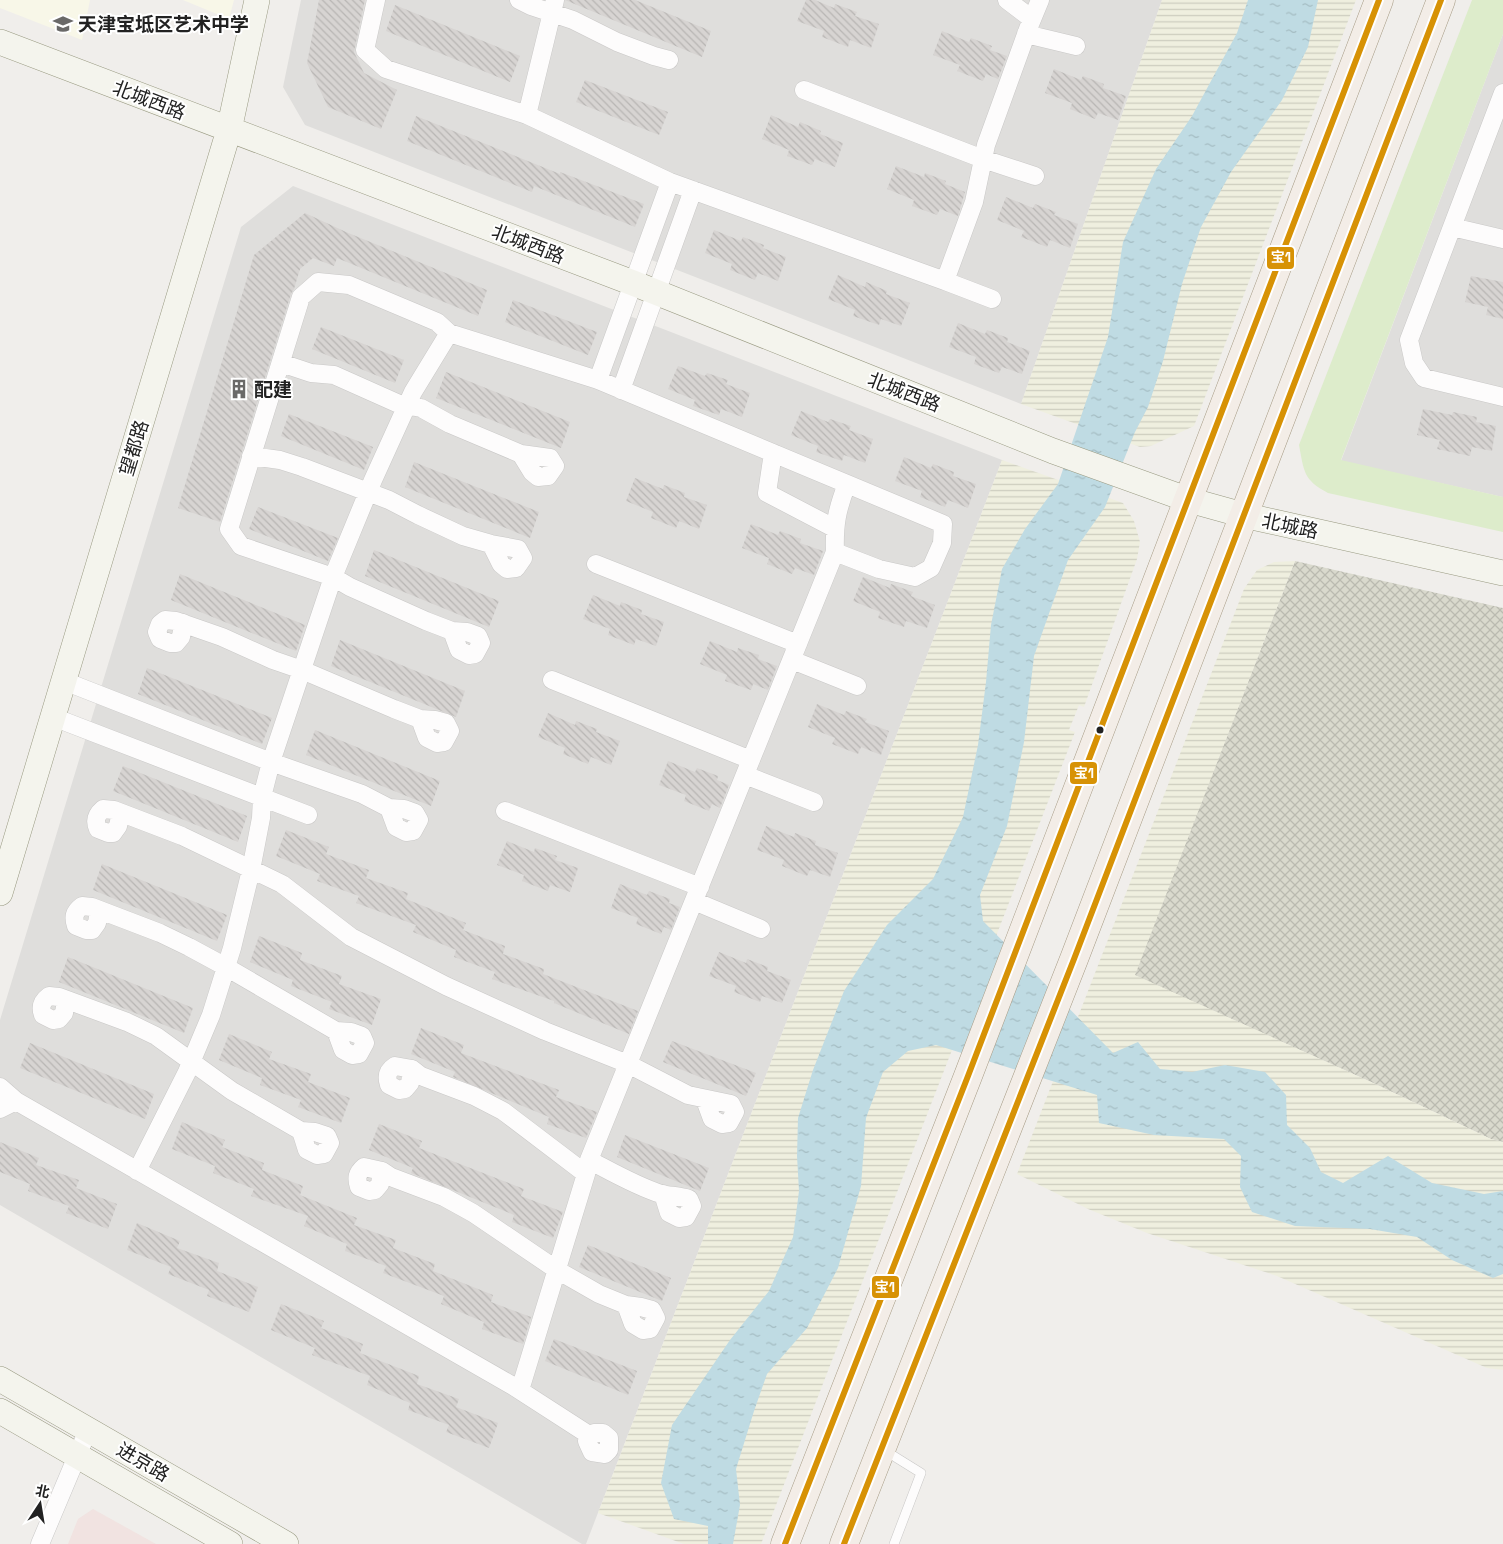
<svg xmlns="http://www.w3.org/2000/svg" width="1503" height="1544" font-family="'Space Grotesk','Noto Sans SC',sans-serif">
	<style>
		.residential { fill: #dfdedc }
		.commercial { fill: #f1e3e1 }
		.education { fill: #f8f7e8 }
		.construction { fill: url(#construction-cross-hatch) }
		.farmland { fill: url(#farmland-rules) }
		.grass { fill: #ddeccb }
		.water { fill: url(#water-ripples) }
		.building { fill: url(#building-back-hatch) }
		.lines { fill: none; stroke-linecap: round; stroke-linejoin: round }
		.lane-casing { stroke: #c9c8c7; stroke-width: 10 }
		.street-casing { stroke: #c9c8c7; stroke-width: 19 }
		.secondary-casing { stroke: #999a82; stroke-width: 26 }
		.primary-casing { stroke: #a79c86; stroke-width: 29 }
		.lane { stroke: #fdfcfc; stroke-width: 9 }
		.street { stroke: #fdfcfc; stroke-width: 18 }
		.secondary { stroke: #f4f4ed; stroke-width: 25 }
		.primary { stroke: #f3ede7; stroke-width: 28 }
		.bus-1-casing { stroke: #fff; stroke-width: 10 }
		.bus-1 { stroke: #d79205; stroke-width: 6 }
		.bus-dot { fill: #222; stroke: #fff; stroke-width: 2 }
		.labels { text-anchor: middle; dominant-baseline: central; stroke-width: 4; stroke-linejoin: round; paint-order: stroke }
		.poi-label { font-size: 19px; font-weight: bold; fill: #222; stroke: #fff; text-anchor: start }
		.street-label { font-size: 19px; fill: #222; stroke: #fff }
		.line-badge { stroke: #fff; stroke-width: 2 }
		.badge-label { font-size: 14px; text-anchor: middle; font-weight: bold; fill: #fff }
	</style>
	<defs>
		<pattern id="construction-cross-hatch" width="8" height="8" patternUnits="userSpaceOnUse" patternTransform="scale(1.25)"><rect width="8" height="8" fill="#d9d9cd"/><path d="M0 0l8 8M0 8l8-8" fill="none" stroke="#babab0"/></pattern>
		<pattern id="farmland-rules" width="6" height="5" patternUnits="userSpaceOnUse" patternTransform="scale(1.25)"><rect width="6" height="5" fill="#efefdf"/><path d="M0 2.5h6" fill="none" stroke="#cdcdbf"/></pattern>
		<pattern id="water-ripples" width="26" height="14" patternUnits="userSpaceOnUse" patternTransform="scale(1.25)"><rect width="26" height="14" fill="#bfdbe3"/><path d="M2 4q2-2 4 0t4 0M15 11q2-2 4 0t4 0" fill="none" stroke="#a4bcc2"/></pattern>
		<pattern id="building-back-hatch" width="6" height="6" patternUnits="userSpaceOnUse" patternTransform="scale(1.25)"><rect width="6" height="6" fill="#d7d4d2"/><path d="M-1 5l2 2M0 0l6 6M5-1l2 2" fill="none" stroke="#b8b6b4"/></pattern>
	</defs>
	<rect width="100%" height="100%" fill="#f0eeeb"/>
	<path class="residential" d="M301,0H1162L1021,404L305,125L283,87Z
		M1503,34V497L1341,461Z
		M293,186L1002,460L586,1544H582L0,1205V1020L241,227Z"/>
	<path class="commercial" d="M93,1509L156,1544H68L78,1519Z"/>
	<path class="education" d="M0,0H90L82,40L0,8Z
		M183,0H234L229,19Z"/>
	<path class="construction" d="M1295,561L1503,608V1142L1491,1139L1371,1082L1134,975Z"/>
	<path class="farmland" d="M1162,0H1356L1194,426L1151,446L1140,447L1021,404Z
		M1002,460L1123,503L1134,521L1140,542L1137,559L1084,707L1079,705L1069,730L1075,732L761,1544H684L598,1513Z
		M1295,561L1135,975L1371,1082L1491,1139L1503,1142V1370L1487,1368L1277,1276L1147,1233L1088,1209L1017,1174L1244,589L1257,570L1274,562Z"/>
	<path class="grass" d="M1472,0H1503V34L1341,460L1503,497V532L1328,493C1303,480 1304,471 1299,445Z"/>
	<path class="water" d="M1248,0H1318L1308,47L1282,100L1231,172L1201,227L1182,284L1163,361L1148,407L1135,432L1105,507L1068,560L1034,656L1024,742L1007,826L980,895L983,921L1113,1053L1138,1042L1160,1069L1192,1072L1225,1065L1265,1072L1286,1095L1287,1125L1310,1148L1321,1172L1343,1183L1388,1156L1432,1183L1484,1194L1503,1191V1274L1493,1278L1452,1260L1417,1237L1370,1229L1295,1226L1252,1212L1240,1187L1241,1156L1224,1139L1154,1135L1099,1123L1097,1095L936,1045L908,1051L883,1072L866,1118L861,1186L838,1268L807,1328L767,1374L754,1411L736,1469L740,1505L733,1544H708V1526L674,1519L661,1483L672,1425L730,1340L769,1291L793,1237L799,1191L797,1156L798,1118L813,1070L844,991L887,925L933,879L963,817L978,745L986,682L991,625L1002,569L1025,529L1058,484L1108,337L1123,242L1156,169L1192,116L1237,33Z"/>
	<path class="building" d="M319,0H365L354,52L364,73L397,90L381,129L328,107L307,63Z
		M565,0H635L711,31L702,57Z
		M806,0H815L834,8L835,4L857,12L855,16L879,24L871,48L850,40L848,47L822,37L824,31L797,21Z
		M395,5L520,56L510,82L386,31Z
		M942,31L969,42L971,38L992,46L990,50L1007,56L998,79L986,74L983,81L957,71L960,65L933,55Z
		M1054,69L1081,80L1083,76L1104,84L1103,88L1126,96L1118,120L1098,113L1095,119L1070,109L1072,103L1045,93Z
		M585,80L668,112L659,135L576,102Z
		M771,115L798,127L800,122L821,131L820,134L843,143L835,167L815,159L812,165L787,156L789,150L762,139Z
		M416,116L560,174V172L644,204L635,227L534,186L532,192L407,141Z
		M896,166L924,177L925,173L946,181L945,184L965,192L958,216L940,209L937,215L912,206L914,200L887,189Z
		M1006,197L1033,208L1035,204L1056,212L1054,215L1078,224L1070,248L1050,240L1047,247L1021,237L1024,231L997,220Z
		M305,213L346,232L487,290L478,316L337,258L334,266L313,258L300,269L294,289L291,294L220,522L178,508L254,255Z
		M714,230L741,241L743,237L764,245L763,248L786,257L778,281L758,273L755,280L730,270L732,264L705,253Z
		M838,275L865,287L866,282L887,291L886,294L910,303L901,326L881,319L879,325L853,316L855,310L828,299Z
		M1471,276L1503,282V319L1486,315L1488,307L1465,302Z
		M513,300L597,332L588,355L505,322Z
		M958,323L985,334L987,330L1008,338L1007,342L1030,351L1022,374L1002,367L999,373L974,364L976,357L949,347Z
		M321,327L404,360L395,383L312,349Z
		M678,366L705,376L707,373L728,380L726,384L750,393L742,417L721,409L719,415L693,406L695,400L668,389Z
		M446,372L570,422L561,448L436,398Z
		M1423,409L1452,415L1453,412L1477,417L1476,422L1496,426L1492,451L1472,447L1470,456L1437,449L1440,440L1417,435Z
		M801,411L828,422L830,419L851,426L849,430L873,439L865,463L844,455L842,461L816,452L818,446L791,435Z
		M289,414L373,447L364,470L281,436Z
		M904,457L931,468L933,464L954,472L953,476L976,484L968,508L948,500L945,507L920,497L922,491L895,481Z
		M414,462L539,512L530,538L405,487Z
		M635,478L663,489L664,485L685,493L684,497L707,505L699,529L679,521L676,528L651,518L653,512L626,501Z
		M258,507L338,538L328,561L249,529Z
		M751,524L778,535L780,531L801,539L800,543L823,551L814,575L795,568L792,574L767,564L769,558L742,548Z
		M374,550L499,601L489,627L365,576Z
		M180,574L305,625L296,651L171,600Z
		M863,577L890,588L891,584L913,592L911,596L935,605L927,628L906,621L904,627L878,618L880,612L853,601Z
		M593,595L620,606L621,602L642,610L641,614L664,622L656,646L636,639L634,645L608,635L610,629L583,619Z
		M340,640L465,691L456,717L331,666Z
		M710,641L737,652L738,648L759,655L758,659L777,666L768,690L753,684L751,690L725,681L727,675L700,664Z
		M147,668L272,718L262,744L138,694Z
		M817,704L844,715L846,711L867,719L865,722L889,731L881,755L861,747L858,754L832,744L835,738L808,727Z
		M548,713L575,725L576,721L597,729L596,732L620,741L611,765L591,757L588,764L563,754L565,748L538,737Z
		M315,730L440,781L431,806L306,755Z
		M668,761L695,772L697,768L718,776L717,780L729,785L720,808L712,804L709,811L684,801L686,795L659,785Z
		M123,766L247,816L238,842L113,791Z
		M766,826L794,837L795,833L816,841L815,845L838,853L830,877L810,870L807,876L782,866L784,860L757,850Z
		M286,830L329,847L326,854L369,870L366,878L408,893L406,899L466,923L463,930L505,946L503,954L544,969L543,974L638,1011L629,1034L554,1003V1001L492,979L495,972L454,957L456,950L413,932L416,925L356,903L359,896L317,881L320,874L276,856Z
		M507,841L534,852L535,848L557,856L555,860L578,868L570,892L550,885L548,891L522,881L524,875L497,865Z
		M102,864L227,915L217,941L93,890Z
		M620,884L647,895L649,891L670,899L669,903L680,907L671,930L664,927L661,934L636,924L638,918L611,908Z
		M259,936L302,953L300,960L342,976L339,984L381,999L372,1025L329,1009L332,1002L291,986L293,980L250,962Z
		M719,952L746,963L747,959L768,967L767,971L791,980L782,1003L762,996L760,1002L734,992L736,986L709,976Z
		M68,957L193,1008L184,1033L59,982Z
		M421,1028L464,1045L461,1053L559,1090L556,1097L597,1112L586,1138L547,1124L549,1117L453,1077L455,1072L411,1054Z
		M229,1034L272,1052L269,1059L311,1074L308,1082L350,1098L341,1123L298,1107L301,1100L260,1085L262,1078L219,1060Z
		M672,1041L756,1073L746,1096L663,1062Z
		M30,1043L154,1094L145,1119L20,1068Z
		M182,1122L225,1140L222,1147L264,1163L262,1170L303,1186L300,1195L357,1218L354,1225L396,1240L393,1248L435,1264L433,1271L493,1295L491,1302L531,1317L523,1344L482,1329L484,1322L441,1304L444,1296L383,1273L386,1266L345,1251L347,1244L304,1226L308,1216L251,1196L254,1189L213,1173L215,1166L172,1149Z
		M379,1124L422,1141L419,1148L524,1189L521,1196L563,1212L553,1238L512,1222L514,1215L411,1173L413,1168L369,1150Z
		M625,1135L709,1168L700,1191L617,1157Z
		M0,1142L39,1158L36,1165L79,1180L76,1188L117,1204L108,1229L66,1213L69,1206L28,1191L30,1184L0,1172Z
		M137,1223L180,1241L177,1248L219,1263L217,1271L258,1287L249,1312L207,1296L209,1290L168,1274L171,1267L127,1250Z
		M588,1245L671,1278L662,1301L579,1267Z
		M281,1304L324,1321L321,1328L363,1344L360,1353L419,1376L417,1384L459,1399L456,1407L498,1423L489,1448L446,1432L449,1425L408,1410L410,1403L367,1385L370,1376L312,1355L315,1348L271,1330Z
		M554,1339L637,1371L628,1395L545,1361Z"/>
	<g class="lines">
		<defs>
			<path id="lane" d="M884,1450L921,1473L894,1544"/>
			<path id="street" d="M376,0L365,50L386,69L527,115L670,182L945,281L974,202L986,145L1028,29L1040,0
				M519,0L531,6L573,20L617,42L654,56L669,60
				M1007,0L1032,19
				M1026,34L1076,46
				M804,90L983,159L1035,176
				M1503,93L1409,340L1414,363L1424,378L1503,397
				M527,115L555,0
				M1452,227L1503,239
				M945,281L992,299
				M449,333L437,322L349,285L318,282L301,297L229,529L241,546L333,577L350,587L426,621L452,631L467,632L478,636L481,643L475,654L469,655L459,650L452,631
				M281,363L311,373L334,375L399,404L421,408L450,424L521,454L550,458L555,466L548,476L538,477L532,472L521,454
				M598,380L670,182
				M621,390L693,190
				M773,453L767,493L834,528
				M251,456L280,460L302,467L389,500L418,515L463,536L491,544L518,549L523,558L516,568L507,569L501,564L491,544
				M596,564L798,644
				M183,623L181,637L176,643H170L160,639L157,632L160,624L165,620L176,621L222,637L273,660L302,670L394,709L420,719L435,720L446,723L450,731L444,742L437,743L427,738L420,719
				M792,660L857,686
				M552,680L751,760
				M64,681L271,762L362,794L389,808L404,809L415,813L419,820L413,831L406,832L396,827L389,808
				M53,717L308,815
				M745,775L814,802
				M505,811L700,887
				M121,813L118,826L113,833H108L98,829C94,820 96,815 103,809L114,810L182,836L282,884L351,937L446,986L545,1031L628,1064L688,1095L731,1104L735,1112L729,1123L722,1124L712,1119L705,1100
				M694,901L761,929
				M99,910L97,923L92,930H86L76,926C73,917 74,912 82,906L92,907L160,933L189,947L226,967L336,1031L351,1032L362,1036L365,1043L359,1054L352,1055L343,1050L336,1031
				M66,1000L64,1013L59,1019L53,1020L43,1015C40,1007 41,1002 49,996L59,997L127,1022L156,1036L232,1091L301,1131L315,1132L327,1136L330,1143L324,1154L317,1155L307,1150L301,1131
				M412,1069L410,1083L405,1089L399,1090L389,1085C386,1076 387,1071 395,1066L412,1069L421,1076L474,1096L503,1111L586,1174
				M0,1087L16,1101L513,1386L589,1435
				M0,1109L16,1101
				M589,1160C612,1172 636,1186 661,1194C670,1196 680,1196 689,1199L692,1206L686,1217L679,1218L669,1213L663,1194
				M137,1171L187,1072L211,1015L232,948L251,870L261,818L262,797L271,762L333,577L373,480L413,392L449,333L598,380L943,524L942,543L931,568L915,577L879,569L835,552C834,525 837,509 847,484
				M382,1171L380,1184L375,1190L369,1191L359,1187C356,1178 357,1173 364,1167L382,1171L391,1177L444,1197L473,1213L557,1270L599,1294L626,1305L641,1307L652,1310L656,1318L650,1329L643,1330L633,1324L626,1305
				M520,1390L586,1174L589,1160L835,552
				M594,1433H603L609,1438V1450L605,1454L592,1452L587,1441L589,1435Z
				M40,1544L88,1430"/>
			<path id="secondary" d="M0,42L633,283L1053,451L1189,500L1243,515L1503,573
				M0,893L229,130L257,0
				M0,1379L286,1544
				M0,1411L230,1544"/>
			<path id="primary" d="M785,1544L968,1076L1379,0
				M844,1544L1074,959L1441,0"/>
		</defs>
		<use href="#lane" class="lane-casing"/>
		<use href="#street" class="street-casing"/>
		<use href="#secondary" class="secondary-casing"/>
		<use href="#primary" class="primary-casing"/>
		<use href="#lane" class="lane"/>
		<use href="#street" class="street"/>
		<use href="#secondary" class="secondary"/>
		<use href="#primary" class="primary"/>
		<defs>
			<path id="bus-1" d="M785,1544L968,1076L1379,0
				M844,1544L1074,959L1441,0"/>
		</defs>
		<use href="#bus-1" class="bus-1-casing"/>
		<use href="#bus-1" class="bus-1"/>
	</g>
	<defs>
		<symbol id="school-bare" viewBox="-9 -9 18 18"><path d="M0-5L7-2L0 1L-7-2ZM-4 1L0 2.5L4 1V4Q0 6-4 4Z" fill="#6a6968" stroke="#fff" stroke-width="2.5" paint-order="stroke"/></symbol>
		<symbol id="building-bare" viewBox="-9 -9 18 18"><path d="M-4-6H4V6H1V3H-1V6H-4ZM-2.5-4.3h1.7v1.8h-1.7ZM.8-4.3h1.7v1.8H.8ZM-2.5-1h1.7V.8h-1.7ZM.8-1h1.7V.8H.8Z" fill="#6a6968" stroke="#fff" stroke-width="2.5" paint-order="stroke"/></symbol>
	</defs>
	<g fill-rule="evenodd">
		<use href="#school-bare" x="49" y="10" width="28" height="28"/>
		<use href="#building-bare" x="225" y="375" width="28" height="28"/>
	</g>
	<circle class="bus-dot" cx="1100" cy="730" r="4.5"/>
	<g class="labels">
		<g class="poi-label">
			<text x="78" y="24">天津宝坻区艺术中学</text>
			<text x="254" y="389">配建</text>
		</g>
		<g class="street-label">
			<text transform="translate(149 100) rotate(21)">北城西路</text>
			<text transform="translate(528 244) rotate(21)">北城西路</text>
			<text transform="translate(904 392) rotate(21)">北城西路</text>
			<text transform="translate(134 448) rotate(-73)">望都路</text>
			<text transform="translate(1290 526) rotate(12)">北城路</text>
			<text transform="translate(143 1462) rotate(30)">进京路</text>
		</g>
	</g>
	<g class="line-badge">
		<rect x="1266" y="246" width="29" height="24" rx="5" fill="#d79205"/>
		<rect x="1069" y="761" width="29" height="24" rx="5" fill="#d79205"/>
		<rect x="871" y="1275" width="29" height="24" rx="5" fill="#d79205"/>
	</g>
	<g class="badge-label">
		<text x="1281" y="262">宝1</text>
		<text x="1084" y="778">宝1</text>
		<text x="885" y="1292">宝1</text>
	</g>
	<g transform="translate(40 1504) rotate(12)" stroke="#ffffff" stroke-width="4" paint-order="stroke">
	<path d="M0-4L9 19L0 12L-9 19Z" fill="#222222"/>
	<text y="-8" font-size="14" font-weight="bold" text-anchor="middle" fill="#222222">北</text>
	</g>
</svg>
